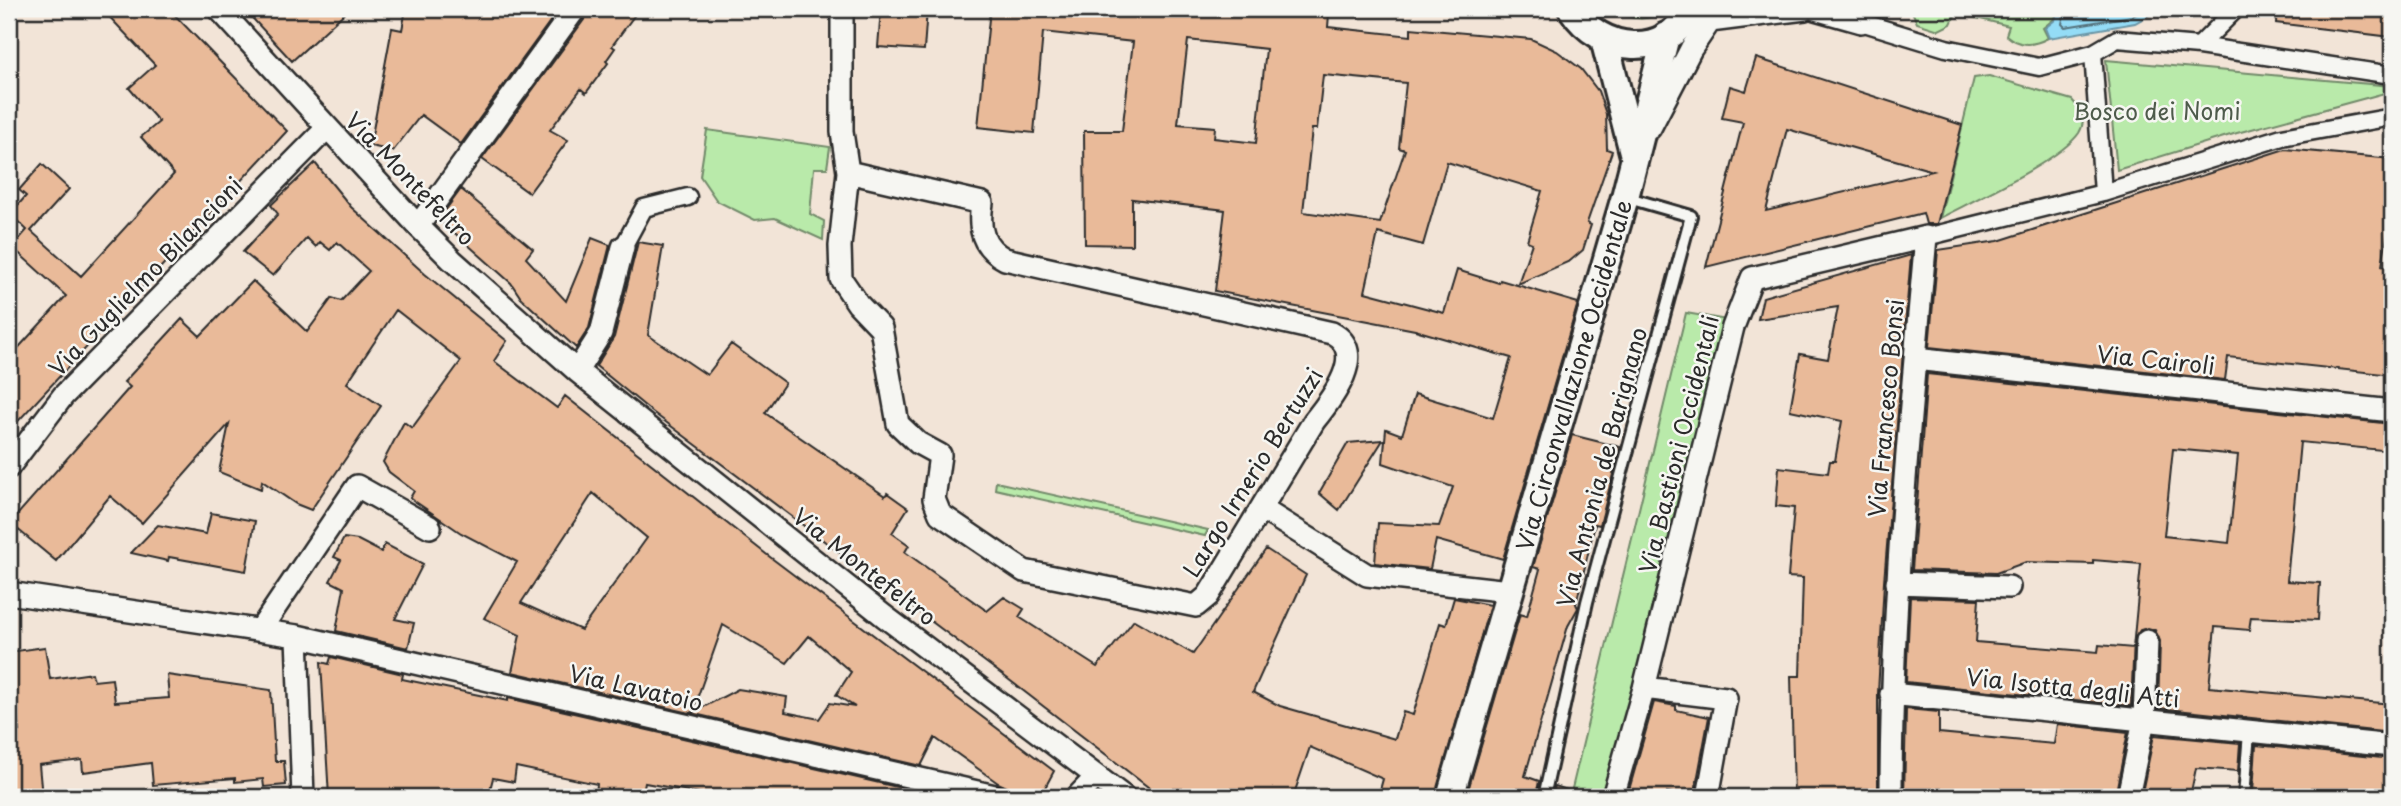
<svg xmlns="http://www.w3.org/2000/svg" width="2401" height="806" font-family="'Playpen Sans',sans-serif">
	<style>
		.green { fill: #b9eaaa; stroke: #728a6a; stroke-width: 2 }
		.water { fill: #94dcf6; stroke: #6a95a5; stroke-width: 2 }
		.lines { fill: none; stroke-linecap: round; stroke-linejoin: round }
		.shore { stroke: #55727c; stroke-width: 2 }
		.building { fill: #e9ba99; stroke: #2b2b2b; stroke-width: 2; fill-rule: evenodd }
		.service-casing { stroke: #2b2b2b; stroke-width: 16 }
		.pedestrian-casing { stroke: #2b2b2b; stroke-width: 21 }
		.minor-casing { stroke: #2b2b2b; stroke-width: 26 }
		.tertiary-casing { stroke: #2b2b2b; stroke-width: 32 }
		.service { stroke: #f6f6f2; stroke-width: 10 }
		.pedestrian { stroke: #f6f6f2; stroke-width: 16 }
		.minor { stroke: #f6f6f2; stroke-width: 21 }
		.tertiary { stroke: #f6f6f2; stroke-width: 26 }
		.labels { text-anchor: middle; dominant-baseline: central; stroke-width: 5; stroke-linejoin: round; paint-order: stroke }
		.park-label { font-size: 23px; fill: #4e5b4b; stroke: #f6f6f2 }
		.street-label { font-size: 23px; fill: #2b2b2b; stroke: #f6f6f2 }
	</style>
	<rect width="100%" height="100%" fill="#f2e4d7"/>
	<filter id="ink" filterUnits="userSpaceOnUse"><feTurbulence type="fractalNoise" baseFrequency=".0143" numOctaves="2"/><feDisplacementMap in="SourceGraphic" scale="14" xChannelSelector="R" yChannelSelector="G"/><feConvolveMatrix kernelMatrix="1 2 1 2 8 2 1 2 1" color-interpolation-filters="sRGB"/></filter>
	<g filter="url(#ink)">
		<path class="green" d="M1614,9H1666C1650,22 1630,21 1614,9Z
			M1911,9H2057L2054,19L2043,28L2048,38C2033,46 2020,47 2006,35L2009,26L1956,13L1951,24L1939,30L1917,23Z
			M2106,60L2392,86V91L2237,133L2117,170Z
			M1989,76L2072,100C2081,110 2087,120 2079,133C2061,160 1972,201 1940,218L1974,78Z
			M707,130L830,147L827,168H814L810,214L824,221L823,240L775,218L755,220L717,201L700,176Z
			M1686,313L1727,320L1678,498L1636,676L1603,797H1570Z
			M996,482L1208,530L1205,536L995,489Z"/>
		<path class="water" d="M2058,9H2160L2135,23L2049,38L2045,28L2055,20Z"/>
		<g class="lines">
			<path class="shore" d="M2065,9L2062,24L2065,27L2132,16L2146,9"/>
		</g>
		<path class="building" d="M102,9H169L287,131L9,431V358L66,296L12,247L27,230L10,214L26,196L19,190L42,164L69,189L31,231L81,276L174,174L141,137L159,122L129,88L155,65Z
			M244,9H349L292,61Z
			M406,9H559L461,144L421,115L393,151L370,146L392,28L402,30Z
			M588,9H639L612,46L615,48L606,61L608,63L586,93L581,89L550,130L568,140L529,193L482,159L586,17Z
			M881,9H927L924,50L878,47Z
			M990,9H1280L1329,14L1328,27L1411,36V28L1531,39L1557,51L1581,69L1598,91L1606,114L1607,149L1612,151L1587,223L1591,225L1583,250L1570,261L1518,284L1532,243L1527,241L1542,191L1447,162L1423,245L1378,233L1365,292L1444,313L1457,270L1499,283L1500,280L1578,303L1503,559L1436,540L1430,569L1375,563L1378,523L1439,526L1453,487L1383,463L1386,429L1402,435L1415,394L1493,418L1511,358L1415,330L1215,291L1225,210L1132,199V245L1085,244L1084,131H1122L1133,42L1043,32L1034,133L978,127ZM1188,40L1266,49L1256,143L1214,138L1215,127L1178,124ZM1323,75L1406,83L1399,148L1405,150L1380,223L1303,212L1312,129H1317Z
			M2277,9H2392V37L2276,23Z
			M1756,58L1962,125L1937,224H1926L1923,213L1706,267L1743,122L1722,118L1730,86L1746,91ZM1787,129L1933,171L1766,211Z
			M2285,149L2392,159V218H2390L2382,266L2392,267V375L2228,357L2225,380L1929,347L1938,250L1998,241Z
			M315,163L351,207L425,274L507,341L494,361L557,408L565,396L766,554L1054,771L1040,797H1017L1007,787L998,783L935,738L921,766L512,672L520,635L484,618L517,562L461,533L410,498L414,491L389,472L383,462L404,422L412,428L461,361L396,310L347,383L381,406L311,510L296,504L262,481L261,489L219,472L229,424L142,523L110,496L56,561L10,523L130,387L124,382L182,319L200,336L253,281L307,332L332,298L341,301L369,271L337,242L330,250L320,242L316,247L307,238L273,276L243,252L278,214L271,205ZM593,493L647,538L581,630L521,603ZM723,625L787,663L809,636L851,672L836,695L855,707L830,703L819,719L785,712L787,697L738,689L692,713Z
			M461,189L533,249L526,258L566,301L592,238L610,245L589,328L576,348L521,298L511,283L439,219Z
			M638,242L663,246L648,335L707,375L731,344L785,383L765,413L885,496L887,493L908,508L892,533L909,545L905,552L987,611L1004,597L1024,609L1019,617L1097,667L1134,620L1193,654L1266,549L1306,575L1253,692L1280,706L1395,739L1403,712L1413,715L1440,623L1446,625L1454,598L1490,605L1435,797H1378L1383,779L1310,747L1293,797H1161L1008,679L651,411L596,366L614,337Z
			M1911,255L1884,582L1878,693V797H1794L1791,676H1800L1803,578L1788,577L1794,508L1776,506L1779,467L1828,473L1830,461H1835L1842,421L1790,410L1800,354L1828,359L1838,307L1758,319L1763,297Z
			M1927,374L2392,424V451L2300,442L2287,581L2320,583L2318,620L2251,617L2249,630L2215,627L2209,687L2392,704V733L2158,708L2160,641L2155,630L2148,628L2140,630L2134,640L2131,706L1906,682L1910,597L1979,599L1976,642L2098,652L2099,645L2133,648L2141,564L2093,560V564L2026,562L1996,573L1912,570ZM2173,449L2238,455L2229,543L2164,536Z
			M1572,435L1620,447L1600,525L1595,524L1576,604L1578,608L1568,626L1525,776L1539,781L1536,797H1466L1520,614L1527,616L1540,569L1533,567Z
			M1383,440L1339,510L1319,493L1348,443Z
			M211,513L255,521L246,571L169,557L168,561L131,553L158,525L206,534Z
			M344,538L358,540L381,552L385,544L423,564L395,619L414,623L408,648L336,631L344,588L330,581L341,560L334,557Z
			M45,647L50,679L92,673L94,681L112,679L115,702L169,698L167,675L271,690L275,761H284L286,785L264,787L263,779L235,782V778L153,785L151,763L83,772L82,760L39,765L42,797H9V732L19,731L9,652Z
			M331,657L403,674L402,679L508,701V698L910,790L906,797H704L705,794L645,783L642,797H596L597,784L516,767L514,782L493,778L488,797H329L321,662L329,664Z
			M1654,702L1676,706V710L1709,717L1694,797L1667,792L1666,797H1627Z
			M1906,709L1939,712V733L2054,744L2057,724L2128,732L2115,797H2086L2087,791L2015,790V795L1982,794V797H1904Z
			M2154,735L2240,743L2238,771L2196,768L2190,797H2141Z
			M2256,745L2392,759V797H2303L2253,792Z
			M1555,786L1576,793L1575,797H1552Z"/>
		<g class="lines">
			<defs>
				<path id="service" d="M1544,797L1587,602L1691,216L1625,197
					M2244,797L2249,732"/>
				<path id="pedestrian" d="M1861,22L1946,48L2039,67L2093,53L2117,39L2199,46L2392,75
					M2199,46L2236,9
					M2093,53L2103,193
					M1926,237L2103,193L2282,137L2392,117
					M623,247L644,208L688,197"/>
				<path id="minor" d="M219,9L418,226L452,260L577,371L884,616L1124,797
					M842,9V132L848,172L840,246L841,279L858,304L881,328L898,424L918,443L940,455L934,499L940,514L1024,571L1196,606L1208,596L1314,421C1331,400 1369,352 1332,333L1005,259C982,247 978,228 982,203L848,172
					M1815,9L1861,22
					M1697,17L1710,21L1805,9
					M1650,128L1691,49L1710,21
					M418,226L575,9
					M1915,359L2392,411
					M577,371L601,333L623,247
					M9,467L63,396L327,128
					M1262,509L1367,575L1509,591
					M1897,583L2009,587
					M9,593L297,636L999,797
					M260,630L357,486L430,527
					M297,636L303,797
					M1644,688L1726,698L1708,797
					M1891,694L2392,746
					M1077,797L1096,777
					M1613,797L1644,688L1733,327L1752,278L1926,237C1909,424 1891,610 1891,797
					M2128,797L2144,720L2147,641"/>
				<path id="tertiary" d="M1572,9C1600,53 1666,61 1691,9
					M1604,39L1634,156
					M1450,797L1625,197L1666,36"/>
			</defs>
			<use href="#service" class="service-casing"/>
			<use href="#pedestrian" class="pedestrian-casing"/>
			<use href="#minor" class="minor-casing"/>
			<use href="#tertiary" class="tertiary-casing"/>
			<use href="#service" class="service"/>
			<use href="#pedestrian" class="pedestrian"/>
			<use href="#minor" class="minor"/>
			<use href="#tertiary" class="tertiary"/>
		</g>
	</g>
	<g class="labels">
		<g class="park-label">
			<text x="2157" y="110">Bosco dei Nomi</text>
		</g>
		<g class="street-label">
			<text transform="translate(411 178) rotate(46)">Via Montefeltro</text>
			<text transform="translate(145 276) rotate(-46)">Via Guglielmo Bilancioni</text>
			<text transform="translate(2156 359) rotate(6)">Via Cairoli</text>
			<text transform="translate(1573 375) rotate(-74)">Via Circonvallazione Occidentale</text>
			<text transform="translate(1885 408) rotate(-85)">Via Francesco Bonsi</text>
			<text transform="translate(1678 444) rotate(-76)">Via Bastioni Occidentali</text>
			<text transform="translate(1601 467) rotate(-75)">Via Antonia de Barignano</text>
			<text transform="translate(1252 472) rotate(-58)">Largo Irnerio Bertuzzi</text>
			<text transform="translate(865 566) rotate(38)">Via Montefeltro</text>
			<text transform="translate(636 687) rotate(13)">Via Lavatoio</text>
			<text transform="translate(2073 687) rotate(6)">Via Isotta degli Atti</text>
		</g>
	</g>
	<rect width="2401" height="806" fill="none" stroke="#f6f6f2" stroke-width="35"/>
	<rect x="18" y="18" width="2366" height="771" fill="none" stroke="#2b2b2b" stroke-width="2.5" filter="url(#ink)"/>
</svg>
